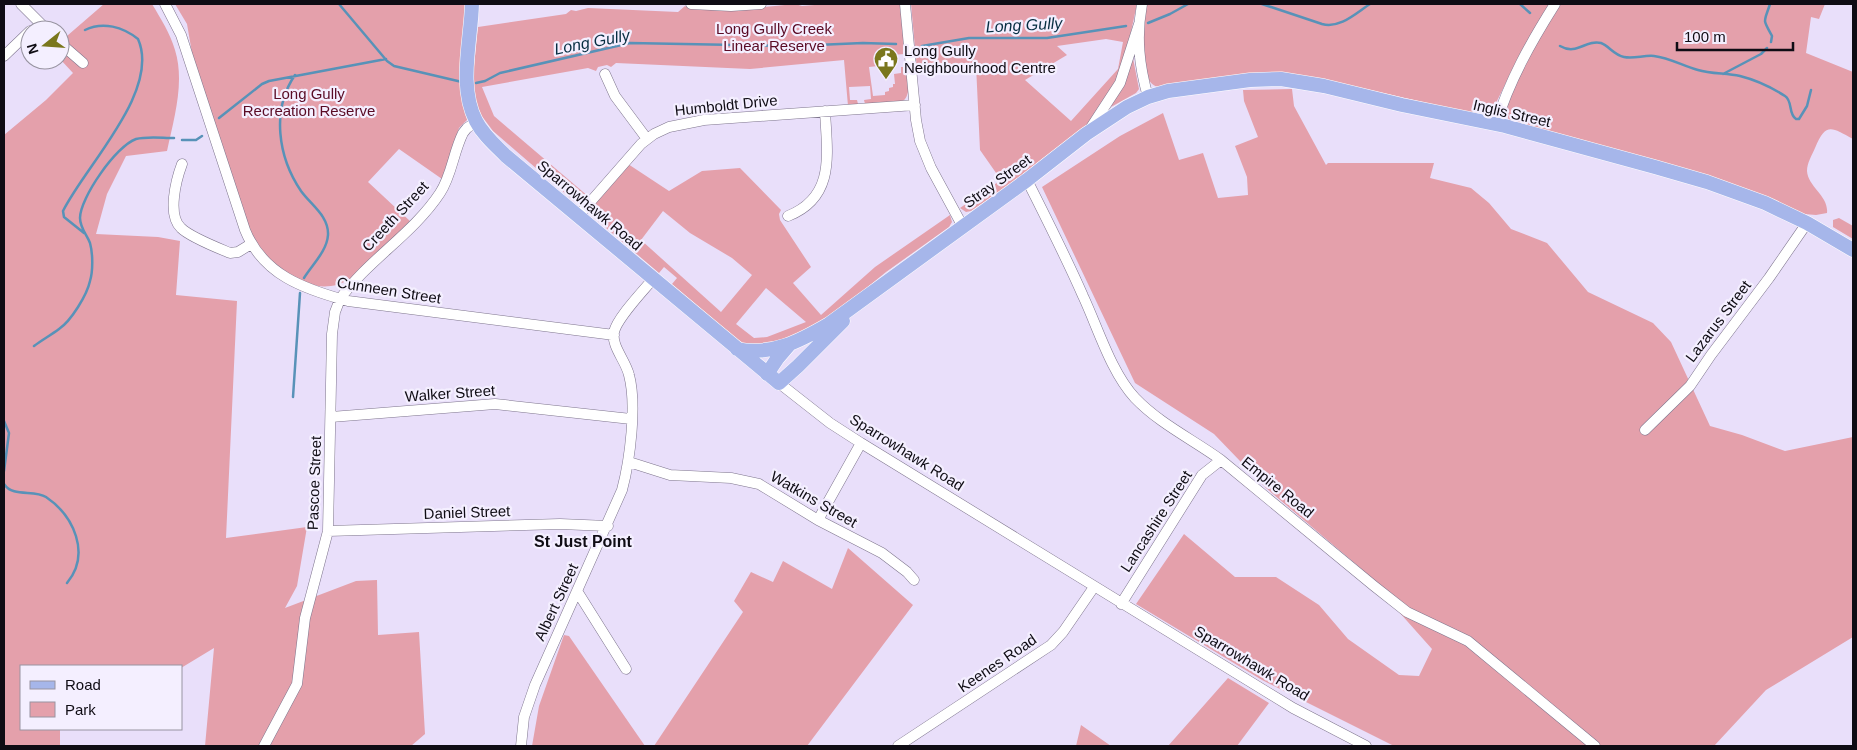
<svg xmlns="http://www.w3.org/2000/svg" width="1857" height="750" font-family="Helvetica,sans-serif">
	<style>
		.green { fill: #e4a0ab; fill-rule: evenodd }
		.lines { fill: none; stroke-linecap: round; stroke-linejoin: round }
		.stream { stroke: #5892b8; stroke-width: 2.5 }
		.minor-casing { stroke: #7e758d; stroke-width: 11 }
		.major-casing { stroke: #fff; stroke-width: 15 }
		.minor { stroke: #fff; stroke-width: 10 }
		.major { stroke: #a6b6ea; stroke-width: 14 }
		.labels { text-anchor: middle; dominant-baseline: central; stroke-width: 4.5; stroke-linejoin: round; paint-order: stroke }
		.park-label { font-size: 15px; fill: #5a0b25; stroke: #f4efff }
		.poi-label { font-size: 15px; fill: #0f0c14; stroke: #f4efff; text-anchor: start }
		.street-label { font-size: 15px; fill: #0f0c14; stroke: #f4efff }
		.water-label { font-size: 16px; font-style: italic; fill: #062d41; stroke: #f4efff }
		.neighbourhood-label { font-size: 16px; font-weight: bold; fill: #0f0c14; stroke: #f4efff }
	</style>
	<rect width="100%" height="100%" fill="#e9dffa"/>
	<path class="green" d="M104,4H152C161,19 170,33 175,50C185,82 174,118 167,151L126,156L107,194L96,234L158,237L180,241L176,295L237,301L226,538L307,527L297,586L285,608L356,581L377,580L378,635L419,632L425,734L411,746H205L214,648L181,668V666H21V729H60V746H4V135L46,100L73,73L60,59V42Z
		M175,4H468L464,99L467,120L459,128L442,179L399,149L368,182L411,222L350,279C323,296 291,281 270,261C263,255 258,246 253,239L192,53L187,24Z
		M795,4L802,6L827,4H900L905,54L890,55L891,67H889L888,65L869,67L873,96L885,95V92L889,91V88L893,87V84H895L894,74L901,73V67H905C908,76 912,94 903,101L865,104L864,100L871,99L870,86L849,87L850,100H857L858,104L848,106L844,60L750,69L616,63L611,67L607,65L598,67L596,71L588,68L482,87L494,116L589,197C584,201 581,205 574,201L493,131L481,115L474,99L473,76L478,27L566,14L571,10L576,11L588,8L678,12L685,6L690,9L734,10Z
		M911,4H1137L1126,55L1117,82L1090,122L1006,187L971,211L966,212L960,208L1001,180L980,150L976,65L917,70ZM1106,39L1123,42L1118,69L1071,121L1025,80L1067,55L1057,46Z
		M1146,4H1551L1523,48L1495,105L1488,111L1475,114L1322,79L1287,73H1265L1231,76L1158,87C1136,83 1145,21 1146,4Z
		M1561,4H1825L1819,19L1811,17L1806,53L1853,72V139C1831,127 1826,122 1815,148C1812,155 1807,163 1807,171C1808,187 1829,196 1827,213L1816,215L1804,214L1655,160L1509,120L1505,112L1506,105L1532,50Z
		M1133,58L1139,89L1136,93L1111,107Z
		M1292,89L1294,106L1326,165L1328,163H1434L1430,178L1471,188L1489,203L1511,229L1547,243L1588,292L1653,323L1671,342L1710,426L1742,435L1785,451L1853,437V637L1766,690L1714,746H1394L1262,680L1136,604L1184,534L1235,577H1276L1319,605L1348,639L1399,675L1419,676L1432,649L1358,566L1266,488L1214,434L1135,383L1042,187L1120,136L1163,113L1179,160L1203,153L1218,198L1248,195L1247,177L1235,146L1258,137L1244,101L1243,90Z
		M628,164L669,191L702,171L740,168L781,210L779,214L780,220L811,267L793,283L821,315L875,267L950,215L952,222L949,227L886,272L826,321L776,344L747,345L738,340L672,284L677,278L664,267L659,273L592,216L591,208ZM663,211L690,233L732,258L752,275L721,312L641,240ZM766,288L806,322L767,337L754,338L736,324Z
		M1839,218L1853,226V239L1833,227V220Z
		M848,548L913,605L807,746H654L743,612L734,601L751,572L773,582L783,561L832,589Z
		M564,635L569,636L645,746H532L539,706Z
		M1228,678L1269,703L1237,746H1168Z
		M1081,725L1111,746H1076Z"/>
	<g class="lines">
		<path class="stream" d="M339,4L387,61L394,66L462,82
			M1262,4L1322,24C1340,29 1356,13 1370,4
			M1520,4L1530,13
			M1770,4C1764,23 1762,18 1772,36L1771,42
			M1148,23L1170,14L1188,4
			M922,46L969,38H1047L1126,26
			M1560,46C1577,56 1586,39 1601,43C1609,46 1614,55 1624,57C1634,59 1644,55 1654,56C1670,58 1683,66 1698,70C1711,74 1726,73 1740,76C1756,80 1771,87 1785,96C1793,101 1788,114 1796,119H1799L1807,106L1811,90
			M1723,74L1761,54L1767,48
			M295,75C271,110 278,157 301,191C311,205 329,216 328,235C327,251 312,265 304,278
			M476,83L485,81L500,73L630,43L793,46L863,43L896,44
			M219,118L262,84L269,81L386,59
			M182,140H196L202,136
			M84,233L64,217L63,211C85,166 161,91 138,39C123,27 103,21 85,30
			M34,346C42,340 51,335 59,329C71,321 87,295 90,281C93,271 93,254 90,243C87,235 80,228 80,218C80,198 116,146 136,139C147,136 162,138 174,138
			M293,397L300,293
			M4,421L9,433L4,471
			M4,484C13,498 34,489 46,497C74,516 91,554 67,583"/>
		<defs>
			<path id="minor" d="M21,4L47,30
				M165,4L181,35L245,230C263,275 304,289 348,301L614,335
				M691,4L731,6L761,4
				M905,4L916,120L920,141L931,168L962,225
				M1142,4C1136,37 1139,65 1148,97
				M60,43L83,63
				M4,56L30,31
				M605,74L615,96L647,139
				M1496,124C1509,81 1531,42 1555,4
				M1090,129L1120,83L1139,24
				M182,164C176,180 167,215 181,228C190,237 218,248 230,253L238,252L251,244
				M1027,180C1046,218 1066,257 1083,296C1098,328 1111,372 1135,398C1160,424 1192,439 1221,460L1374,586L1407,612L1468,641L1595,746
				M578,216L641,144L654,134L669,127L704,120L915,105
				M788,216C836,197 827,153 825,111
				M779,383L830,423L861,443L1293,708L1366,746
				M331,417L495,404L631,419
				M1645,430L1690,386L1711,355L1769,278L1807,223
				M629,462L670,475L731,478L759,484L818,520L882,553L907,572L914,580
				M818,520L861,443
				M328,531L560,524L608,526
				M577,591L626,669
				M1121,604L1202,475L1221,460
				M264,746L297,684L305,618L328,531L332,334L335,312L340,299C368,260 413,234 440,193C452,175 453,153 463,133L467,128L476,122
				M521,746L524,717L535,685L622,490C630,460 637,405 629,375C626,361 611,346 614,332C617,318 643,291 653,279
				M898,746L1051,645L1063,632L1094,587"/>
			<path id="major" d="M472,4C471,41 458,86 476,121C483,135 495,145 506,156L779,383L798,366L843,321
				M737,349C772,356 800,341 829,324L1027,180L1086,134L1127,107L1148,97L1168,91L1250,80L1281,79L1324,86L1402,105L1505,126L1655,167L1707,182L1765,203L1807,223L1853,250
				M767,374L777,359L789,345"/>
		</defs>
		<use href="#minor" class="minor-casing"/>
		<use href="#major" class="major-casing"/>
		<use href="#minor" class="minor"/>
		<use href="#major" class="major"/>
	</g>
	<defs>
		<symbol id="civic-pin" viewBox="-11 -11 22 30"><path d="M0 17L-7.5 6A9.5 9.5 0 1 1 7.5 6Z" fill="#7a771d" stroke="#f4efff"/><path d="M-.6-6.5H3V-4.5H.6V-3L4-1V1h2V6H-6V1h2V-1L-.6-3ZM-1.2 2.5V6h2.4V2.5Z" fill="#fff"/></symbol>
	</defs>
	<g fill-rule="evenodd">
		<use href="#civic-pin" x="872" y="45" width="28" height="38"/>
	</g>
	<g class="labels">
		<g class="park-label">
			<text x="774" y="28">Long Gully Creek<tspan x="774" dy="17">Linear Reserve</tspan></text>
			<text x="309" y="93">Long Gully<tspan x="309" dy="17">Recreation Reserve</tspan></text>
		</g>
		<g class="poi-label">
			<text x="904" y="50">Long Gully<tspan x="904" dy="17">Neighbourhood Centre</tspan></text>
		</g>
		<g class="street-label">
			<text transform="translate(726 105) rotate(-6)">Humboldt Drive</text>
			<text transform="translate(1512 113) rotate(13)">Inglis Street</text>
			<text transform="translate(997 181) rotate(-36)">Stray Street</text>
			<text transform="translate(590 205) rotate(40)">Sparrowhawk Road</text>
			<text transform="translate(395 216) rotate(-47)">Creeth Street</text>
			<text transform="translate(389 290) rotate(9)">Cunneen Street</text>
			<text transform="translate(1718 321) rotate(-53)">Lazarus Street</text>
			<text transform="translate(450 393) rotate(-4)">Walker Street</text>
			<text transform="translate(907 452) rotate(32)">Sparrowhawk Road</text>
			<text transform="translate(314 483) rotate(-88)">Pascoe Street</text>
			<text transform="translate(1278 487) rotate(39)">Empire Road</text>
			<text transform="translate(814 499) rotate(30)">Watkins Street</text>
			<text transform="translate(467 512) rotate(-2)">Daniel Street</text>
			<text transform="translate(1156 521) rotate(-57)">Lancashire Street</text>
			<text transform="translate(556 602) rotate(-65)">Albert Street</text>
			<text transform="translate(997 663) rotate(-34)">Keenes Road</text>
			<text transform="translate(1252 663) rotate(31)">Sparrowhawk Road</text>
		</g>
		<g class="water-label">
			<text transform="translate(1024 25) rotate(-3)">Long Gully</text>
			<text transform="translate(592 42) rotate(-11)">Long Gully</text>
		</g>
		<g class="neighbourhood-label">
			<text x="583" y="541">St Just Point</text>
		</g>
	</g>
	<rect width="1857" height="750" fill="none" stroke="#0f0c14" stroke-width="10"/>
	<rect x="20" y="665" width="162" height="65" fill="#f4efff" stroke="#9894a1"/>
	<rect x="30" y="681" width="25" height="8" fill="#a6b6ea" stroke="#9894a1"/>
	<text x="65" y="690" font-size="15" fill="#0f0c14">Road</text>
	<rect x="30" y="702" width="25" height="15" fill="#e4a0ab" stroke="#9894a1"/>
	<text x="65" y="715" font-size="15" fill="#0f0c14">Park</text>
	<g transform="translate(45 45) rotate(253)"><circle r="24" fill="#f4efff" stroke="#9894a1"/>
	<path d="M0-4L9 19L0 12L-9 19Z" fill="#7a771d"/>
	<text y="-8" font-size="14" font-weight="bold" text-anchor="middle" fill="#0f0c14">N</text>
	</g>
	<path d="M1677 42v8h116v-8" fill="none" stroke="#0f0c14" stroke-width="2.5"/>
	<text x="1684" y="42" font-size="15" fill="#0f0c14" stroke="#f4efff" stroke-width="4" paint-order="stroke">100 m</text>
</svg>
